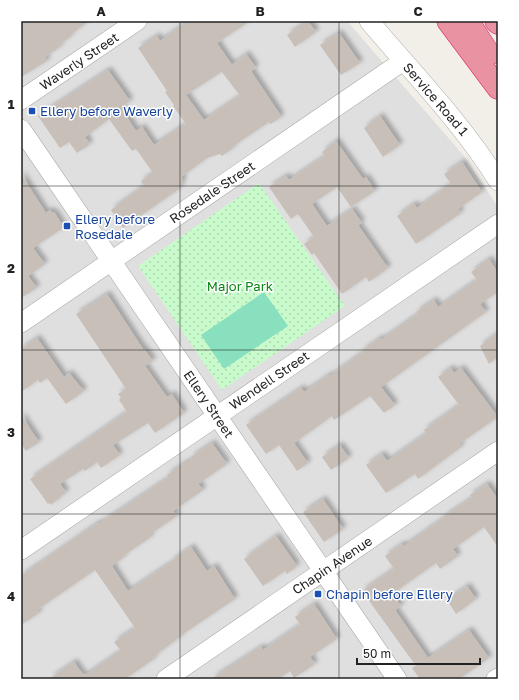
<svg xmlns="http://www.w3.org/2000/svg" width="519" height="700" font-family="'Golos Text',sans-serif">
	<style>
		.residential { fill: #e0dfdf }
		.park { fill: url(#park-dots) }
		.pitch { fill: #88e0be }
		.building { fill: #c7bfb8; filter: url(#shadow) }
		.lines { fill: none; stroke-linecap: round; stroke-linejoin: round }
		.street-casing { stroke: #a9a9a9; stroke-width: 20 }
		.highway-casing { stroke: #dc2a67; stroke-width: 23 }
		.street { stroke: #fff; stroke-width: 19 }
		.highway { stroke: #e892a2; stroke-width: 22 }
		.grid { fill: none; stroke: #222; stroke-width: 1; stroke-opacity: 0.55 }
		.transit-dot { fill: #1a4fb4; stroke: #fff; stroke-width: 1.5 }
		.labels { text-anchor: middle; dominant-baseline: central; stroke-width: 3; stroke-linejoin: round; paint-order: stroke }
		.street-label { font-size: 13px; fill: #222; stroke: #fff }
		.transit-label { font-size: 13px; fill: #164399; stroke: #fff; text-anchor: start }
		.park-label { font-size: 13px; fill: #0c8416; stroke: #fff }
		.neatline { fill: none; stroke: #222; stroke-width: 1.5 }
		.grid-label { font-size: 13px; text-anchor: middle; font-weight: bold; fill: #222 }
	</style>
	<defs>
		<pattern id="park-dots" width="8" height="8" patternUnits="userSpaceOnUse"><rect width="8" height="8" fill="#c8facc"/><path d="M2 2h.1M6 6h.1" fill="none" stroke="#acd6af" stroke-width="1.8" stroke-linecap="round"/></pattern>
		<filter id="shadow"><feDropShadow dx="3.5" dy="-3.5" stdDeviation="2" flood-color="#0004"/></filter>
	</defs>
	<rect width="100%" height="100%" fill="#f2efe9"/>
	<path class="residential" d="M21,21H347L464,156L498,207V679H21Z"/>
	<path class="park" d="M259,183L345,306L222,390L138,266Z"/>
	<path class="pitch" d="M264,292L288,326L224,369L201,335Z"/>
	<path class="building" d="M21,21H89L70,35L69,38L59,45L60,47L45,57L47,61L21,77Z
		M188,21H250L217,43L232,65L186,95L204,120L240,96L222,72L246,54L256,68L251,71L279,113L281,117L271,124L269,122L232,147L233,148L222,156L220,154L207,158L181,177L183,180L179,189L123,228L111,210L144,186L141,181L153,173L136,149L132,151L109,119L85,137L90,144L77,153L69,142L60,148L38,116L108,70L130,101L121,108L136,131L142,127L154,145L186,124L173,106L174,105L165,92L167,91L138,48L157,36L160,41Z
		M308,21L316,32L295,47L287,35Z
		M339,33L360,63L341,75L320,45Z
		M380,116L400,145L383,157L364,128Z
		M336,141L363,179L366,177L375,191L351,207L337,187L312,204L327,226L352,209L362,223L358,225L388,268L369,282L366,277L342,294L314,253L312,255L304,244L314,237L298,214L291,219L269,187L286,176L289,180L325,156L322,152Z
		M462,162L482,192L458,209L461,213L416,244L397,216L414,204L417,208L451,184L444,174Z
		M21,174L46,213L50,210L52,213L54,212L63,226V228L33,248L45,264L28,276L37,288L21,298Z
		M489,259L498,273V292L480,304L486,312L381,387L395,405L384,413L370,396L334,420L332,416L294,443L308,463L297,471L279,445L266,454L246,425L301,388L304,392L329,375L330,376L363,352L362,351L380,338L381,340L418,314L416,312L434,300L438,307L477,280L471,272Z
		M107,294L143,349H144L153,361L145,366L167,397L172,394L184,413L155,433L148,423L113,445L120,455L101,468L97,462L85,471L83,469L60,484L66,492L51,505L50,503L48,504L30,479L127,412L119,400L121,398L118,394L126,389L76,314Z
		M498,333V357L489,364L480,346Z
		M37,338L64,377L69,373L84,391L66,404L47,378L40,383L38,380L21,392V349Z
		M451,368L454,373L461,368L498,417L459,444L461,447L418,479L415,474L386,493L366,465L382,454L387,461L426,434L424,430L459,405L438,377Z
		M21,415L39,442L26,451L21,444Z
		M212,443L227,464L198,484L203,490L173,511L177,516L149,535L151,537L123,556L124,557L112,566L128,591L172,562L171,561L191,547L207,571L214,566L235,599L180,636V637L153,657L154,659L125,679H49L74,662L84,676L121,651L114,642L135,628L95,570L37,610L39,613L21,625V576L98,523L99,524L168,478L167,475L183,464L192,460L191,457Z
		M340,445L349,458L331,470L322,457Z
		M487,484L498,499V547L484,527L453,549L458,556L440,569L436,563L392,594L401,606L395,610L428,658L469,630L489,658L459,679H420L412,668L416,666L362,591L394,569L385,556L402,544L404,546L445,517V516L472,498L470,495Z
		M323,499L343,529L324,542L303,512Z
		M276,536L297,566L287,574L285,571L263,586L244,559Z
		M467,586L476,599L456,614L447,600Z
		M314,604L337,639L310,657L315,664L294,678L290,671L278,679H211L261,647L263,650L300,625L295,617Z"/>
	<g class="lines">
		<defs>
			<path id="street" d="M369,21C413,73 462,123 498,181
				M21,100L137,21
				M21,129L397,679
				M21,323L403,61
				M21,550L498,224
				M166,679L498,451
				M496,679L498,678"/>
			<path id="highway" d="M448,21L498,88
				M468,21L489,54
				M496,21L498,23"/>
		</defs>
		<use href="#street" class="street-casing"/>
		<use href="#highway" class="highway-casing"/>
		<use href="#street" class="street"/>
		<use href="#highway" class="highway"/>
	</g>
	<path class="grid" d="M180,21V679M339,21V679M21,186H498M21,350H498M21,514H498"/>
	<g class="transit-dot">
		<rect x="28" y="107" width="8" height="8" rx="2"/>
		<rect x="63" y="222" width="8" height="8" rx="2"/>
		<rect x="314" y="590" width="8" height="8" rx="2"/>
	</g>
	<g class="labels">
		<g class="street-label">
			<text transform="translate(79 61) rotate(-34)">Waverly Street</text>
			<text transform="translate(436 99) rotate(49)">Service Road 1</text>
			<text transform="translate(212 192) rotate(-34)">Rosedale Street</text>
			<text transform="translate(269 380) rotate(-34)">Wendell Street</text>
			<text transform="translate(209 404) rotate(56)">Ellery Street</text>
			<text transform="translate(332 565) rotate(-34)">Chapin Avenue</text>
		</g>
		<g class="transit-label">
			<text x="40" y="111">Ellery before Waverly</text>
			<text x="75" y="219">Ellery before<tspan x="75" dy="15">Rosedale</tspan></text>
			<text x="326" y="594">Chapin before Ellery</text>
		</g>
		<g class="park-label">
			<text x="240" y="286">Major Park</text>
		</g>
	</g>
	<rect width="519" height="700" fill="none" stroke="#ffffff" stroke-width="44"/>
	<path d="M357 658v6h123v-6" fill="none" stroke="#222222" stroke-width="2"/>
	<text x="363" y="658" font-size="12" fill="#222222" stroke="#ffffff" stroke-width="3" paint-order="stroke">50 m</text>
	<rect x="22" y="22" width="475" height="656" class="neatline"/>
	<g class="grid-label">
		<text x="101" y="16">A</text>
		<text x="260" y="16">B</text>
		<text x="418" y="16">C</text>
		<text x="11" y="109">1</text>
		<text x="11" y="273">2</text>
		<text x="11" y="437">3</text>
		<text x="11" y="601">4</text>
	</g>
</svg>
